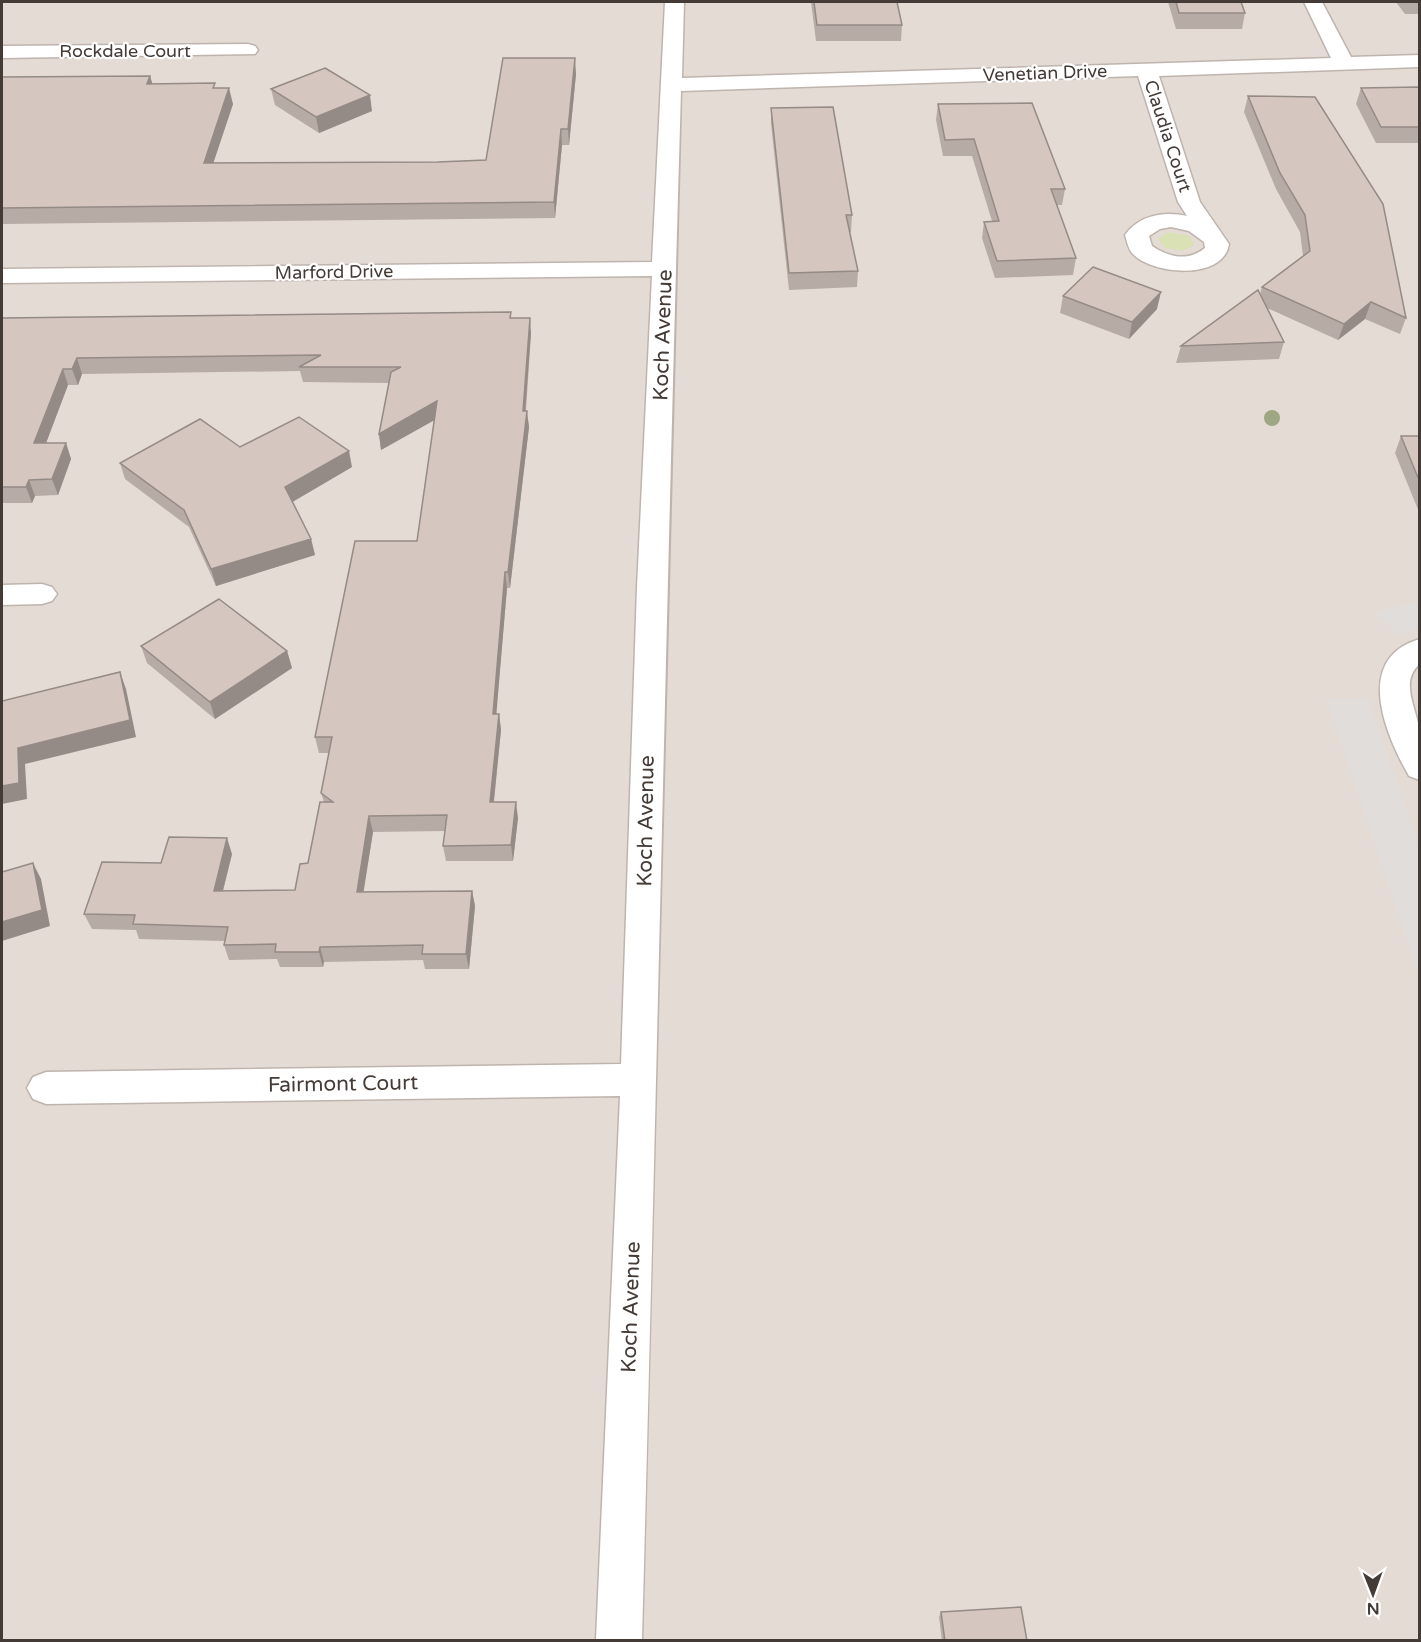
<svg xmlns="http://www.w3.org/2000/svg" width="1421" height="1642" font-family="'Varela Round',sans-serif">
	<style>
		.residential { fill: #e5dbd5 }
		.green { fill: #dae1b4 }
		.parking { fill: #e0dddb }
		.lines { fill: none; stroke-linecap: round; stroke-linejoin: round }
		.minor-casing { stroke: #bfb4ad; stroke-width: 3 }
		.minor { fill: #fff; fill-rule: evenodd }
		.tree { fill: #9ea782 }
		.wall { fill: #b7aba5 }
		.shaded-wall { fill: #958b86 }
		.building { fill: #d5c7c0; stroke: #958b86; stroke-width: 1.5 }
		.labels { text-anchor: middle; dominant-baseline: central; stroke-width: 4.5; stroke-linejoin: round; paint-order: stroke }
		.far-street-label { font-size: 18px; fill: #443b37; stroke: #fff }
		.street-label { font-size: 21px; fill: #443b37; stroke: #fff }
	</style>
	<rect width="100%" height="100%" fill="#f1ebe7"/>
	<path class="residential" d="M2,2H1419V1640H2Z"/>
	<path class="green" d="M1168,232L1190,236L1194,245L1183,251L1165,248L1158,239Z"/>
	<path class="parking" d="M1419,602V628L1400,635L1374,613Z
		M1326,698H1367L1419,846V977Z"/>
	<g class="lines">
		<defs>
			<path id="minor" d="M665,2H684L682,78L1331,58L1304,2H1322L1351,57L1420,55V67L1159,76L1200,202L1229,244C1224,281 1151,275 1132,253C1128,248 1127,241 1125,235C1139,215 1164,211 1187,216L1178,202L1138,76L681,91C666,605 656,1124 642,1640H596L620,1096L46,1104L33,1099L27,1088L33,1077L46,1072L621,1064L637,587L652,276L2,283V269L652,262ZM1171,227L1189,231L1204,242L1205,248C1188,262 1168,257 1152,246L1149,236L1160,229Z
				M248,44L255,46L258,50L255,54L2,58V46Z
				M42,584L52,587L57,594L52,601L42,604L2,605V585Z
				M1420,639V664C1400,680 1415,706 1419,727C1421,743 1420,763 1420,780L1409,776C1385,734 1353,658 1420,639Z"/>
		</defs>
		<use href="#minor" class="minor-casing"/>
		<use href="#minor" class="minor"/>
	</g>
	<circle class="tree" cx="1272" cy="418" r="8"/>
	<path class="wall" d="M811,2H897L902,25L901,41H816Z
		M1168,2H1241L1245,13L1242,29H1176Z
		M1396,2H1419V14H1405Z
		M576,74L569,145H562L555,218L2,224V77L150,76L152,84L216,88L233,104L213,163L438,162L486,160Z
		M1419,87V143H1376L1356,104L1361,88Z
		M271,89L372,111L319,133L275,105Z
		M1248,96L1406,318L1400,334L1365,319L1338,340L1267,308L1284,342L1279,359L1176,363L1181,346L1260,294L1262,287L1303,256L1300,232L1276,189L1244,112Z
		M938,104L1065,189L1062,205H1056L1076,258L1073,275L995,278L982,238L984,222L992,221L972,156H943L936,120Z
		M771,108L852,215L851,232H850L858,271L857,287L789,290L771,124Z
		M1063,296L1157,309L1129,339L1060,313Z
		M511,312V318L531,333L526,411L529,427L510,588H507L496,714H499L501,730L494,802L518,818L513,861H446L443,846L445,831L373,832L363,892L472,891L475,906L469,969H425L423,960L324,962L323,967H280L277,959L229,960L224,945L225,941L139,939L136,930L92,929L84,914L161,863L232,854L223,891L295,890L308,863L324,802L321,793L329,753H319L315,737L417,541L434,420L381,450L379,434L389,383L303,382L300,371L82,374L78,385H68L46,443H66L71,459L58,495L35,496L32,503H2V318Z
		M1401,436H1419V512L1395,453Z
		M240,447L352,467L292,502L311,539L315,555L216,586L189,527L125,479L120,463Z
		M141,646L287,651L292,668L215,719L147,663Z
		M941,1612L1027,1641H942L939,1617Z"/>
	<path class="shaded-wall" d="M575,58L576,74L569,145L568,129Z
		M150,76L155,92L147,84Z
		M229,88L233,104L208,179L204,163Z
		M370,95L372,111L319,133L316,117Z
		M561,129L562,145L555,218L554,202Z
		M1161,292L1157,309L1129,339L1132,322Z
		M1371,302L1365,319L1338,340L1344,324Z
		M530,318L531,333L524,427L523,411Z
		M77,358L82,374L78,385L72,369Z
		M63,369L68,385L40,459L34,443Z
		M437,401L440,417L381,450L379,434Z
		M527,411L529,427L510,588L508,572Z
		M66,443L71,459L58,495L52,479Z
		M349,451L352,467L289,504L285,487Z
		M29,480L35,496L32,503L26,487Z
		M311,539L315,555L216,586L211,569Z
		M505,572L507,588L495,730L493,714Z
		M287,651L292,668L215,719L210,702Z
		M120,672L126,689L136,737L25,764L27,799L2,804V786L18,748Z
		M499,714L501,730L492,818L490,802Z
		M516,802L518,818L513,861L511,845Z
		M369,816L373,832L361,908L357,892Z
		M227,838L232,854L219,906L214,891Z
		M33,863L41,879L50,926L2,941V922Z
		M472,891L475,906L469,969L466,954Z
		M320,947L324,962L323,967L319,952Z"/>
	<path class="building" d="M814,2H897L902,25H817Z
		M1176,2H1241L1245,13H1179Z
		M503,58H575L568,129H561L554,202L2,208V77L150,76L147,84L215,83L213,88H229L204,163L438,162L486,160Z
		M325,68L370,95L316,117L271,89Z
		M1419,87V127H1381L1361,88Z
		M1248,96L1315,97L1383,204L1406,318L1371,302L1344,324L1262,287L1310,251L1305,215L1280,173Z
		M1032,103L1065,189H1051L1076,258L997,261L984,222L999,221L974,139L945,140L938,104Z
		M833,107L852,215H846L858,271L789,273L771,108Z
		M1093,267L1161,292L1132,322L1063,296Z
		M1258,290L1284,342L1181,346Z
		M511,312L510,318H530L523,411H527L508,572H505L493,714H499L490,802H516L511,845L443,846L447,815L369,816L357,892L472,891L466,954H422L423,945L320,947L319,952H275L276,944L224,945L228,927L133,924L135,915L84,914L102,862L161,863L169,837L227,838L214,891L295,890L300,864L308,863L320,802H333L321,793L332,737H315L355,541H417L437,401L379,434L391,372L401,367H299L321,355L77,358L72,369H63L34,443H66L52,479L29,480L26,487H2V318Z
		M299,417L349,451L285,487L311,539L211,569L184,510L120,463L200,419L240,447Z
		M1401,436H1419V480Z
		M219,599L287,651L210,702L141,646Z
		M120,672L130,720L18,748L19,783L2,786V701Z
		M33,863L42,910L2,922V872Z
		M1021,1607L1027,1641H945L941,1612Z"/>
	<g class="labels">
		<g class="far-street-label">
			<text x="125" y="51">Rockdale Court</text>
			<text transform="translate(1045 73) rotate(-2)">Venetian Drive</text>
			<text transform="translate(1168 136) rotate(72)">Claudia Court</text>
			<text transform="translate(334 272) rotate(-1)">Marford Drive</text>
		</g>
		<g class="street-label">
			<text transform="translate(663 335) rotate(-88)">Koch Avenue</text>
			<text transform="translate(646 821) rotate(-89)">Koch Avenue</text>
			<text transform="translate(343 1084) rotate(-1)">Fairmont Court</text>
			<text transform="translate(631 1307) rotate(-88)">Koch Avenue</text>
		</g>
	</g>
	<rect width="1421" height="1642" fill="none" stroke="#443b37" stroke-width="6"/>
	<g transform="translate(1373 1594) rotate(179)" stroke="#ffffff" stroke-width="4.5" paint-order="stroke">
	<path d="M0-4.5L10 22L0 15L-10 22Z" fill="#443b37"/>
	<text y="-9" font-size="16" font-weight="bold" text-anchor="middle" fill="#443b37">N</text>
	</g>
</svg>
